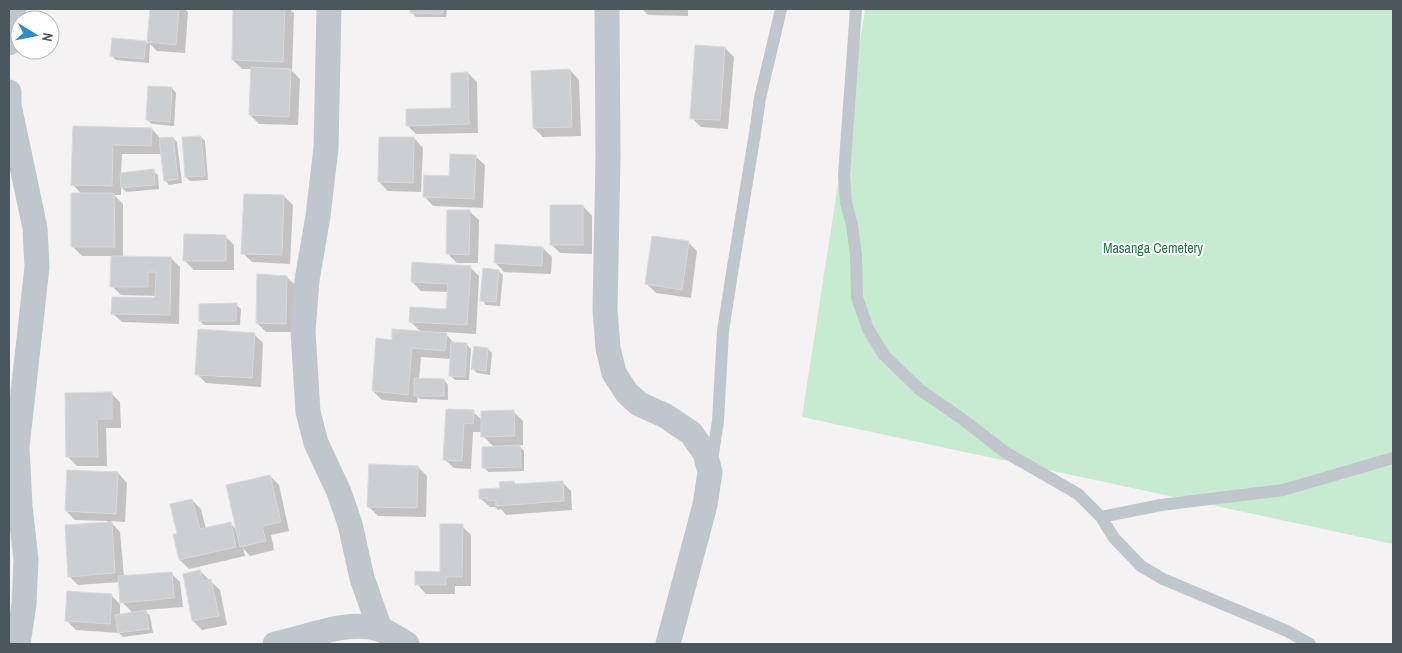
<svg xmlns="http://www.w3.org/2000/svg" width="1402" height="653" font-family="'Archivo Narrow',sans-serif">
	<style>
		.green { fill: #c7ebd0 }
		.shadow { fill: #0003 }
		.building { fill: #cccfd2; stroke: #d7d9dc }
		.lines { fill: none; stroke-linecap: round; stroke-linejoin: round }
		.service { stroke: #bfc7cc; stroke-width: 12 }
		.minor { stroke: #bfc7cc; stroke-width: 25 }
		.labels { text-anchor: middle; dominant-baseline: central; stroke-width: 4; stroke-linejoin: round; paint-order: stroke }
		.park-label { font-size: 14px; fill: #237843; stroke: #fff }
	</style>
	<rect width="100%" height="100%" fill="#f4f2f2"/>
	<path class="green" d="M865,9H1393V544L802,417Z"/>
	<path class="shadow" d="M151,9H185L188,12L185,53L157,51L150,44L149,63L116,60L111,55L146,42L148,44Z
		M234,9H289L294,13L292,71L300,79L298,125L259,124L250,115L252,69H242L233,60Z
		M412,9H447L446,17H416L411,12Z
		M642,9H688V16L648,15Z
		M725,48L734,57L728,129L701,127L692,118Z
		M570,70L579,80L581,136L543,137L534,128Z
		M468,73L477,82L478,133L416,134L407,125L453,109Z
		M172,88L176,93L174,126L152,124L147,120Z
		M75,128L152,129L161,139L173,138L177,142L182,183L169,185L165,180L162,154H122L121,174L153,171L158,175L159,189L126,192L121,186V195H114L123,204V257L171,258L180,267L179,324L122,322L112,313L156,300V296L121,295L112,286V256H82L73,247L83,195L73,185Z
		M201,137L205,141L208,180L190,181L186,177Z
		M414,138L423,148L421,192L388,191L379,182Z
		M475,156L485,165L483,208L433,206L424,196Z
		M284,196L293,205L290,264L252,262L243,253Z
		M583,206L592,216V254L560,253L551,244Z
		M469,211L479,220L478,263H457L448,254Z
		M225,236L234,245V270H194L185,261Z
		M688,242L697,251L691,298L656,293L647,284Z
		M543,248L552,257L551,274L504,272L495,262Z
		M470,267L479,276L476,334L444,332L455,344H466L471,349L469,380H455L450,375L451,359L421,357L419,380H444L448,385V400L420,399L418,397L417,403L382,400L373,391L393,341L422,333L411,322L447,311L448,292L421,291L412,282Z
		M498,271L503,275L500,306L486,305L482,300Z
		M287,277L296,286L295,332H266L257,323Z
		M236,305L241,309L240,325H204L200,321Z
		M254,334L263,343L261,387L206,383L197,374Z
		M488,349L492,353L490,375L477,373L473,369Z
		M111,393L120,402L121,428H106L107,466H77L68,457Z
		M448,410L473,412L482,420L514,412L523,421V445H518L524,451V471L488,472L484,467L494,447L483,436V432H473L471,469L454,468L444,459Z
		M418,467L427,476L426,517L378,516L369,507Z
		M118,473L127,483L125,522L110,521L120,532L124,577L171,573L180,582L183,607L145,610L150,616L153,633L123,637L119,633L76,630L67,621L111,595L120,604V615L133,613L122,602L120,582L78,585L69,576L108,521L75,520L66,511Z
		M270,476L279,485L289,531L271,535L274,550L250,556L243,548L245,556L189,569L180,560L175,535H179L192,500L201,509L206,529L230,523L238,531Z
		M514,482L517,485L562,482L571,491L572,510L506,515L501,509L498,510L495,507H490L480,498Z
		M462,526L471,535V586H455V594H426L417,584L442,573Z
		M200,571L220,590L227,625L202,630L193,621Z"/>
	<path class="building" d="M150,9H179L176,45L147,42Z
		M233,9H285L283,62L232,60Z
		M410,9H443L442,14L410,13Z
		M112,38L146,41L144,59L110,56Z
		M695,45L725,47L720,120L690,119Z
		M251,67L291,69L289,117L249,115Z
		M570,69L572,127L533,128L531,71Z
		M468,72L469,124L406,126V109L451,108V73Z
		M148,86L172,87L170,122L146,120Z
		M73,126L152,128L151,146L113,145L112,186L71,185Z
		M201,136L205,176L185,177L182,137Z
		M173,137L178,179L164,181L159,138Z
		M379,137H414L413,183L378,182Z
		M450,154L476,155L474,199L423,197L424,175L449,176Z
		M154,169L155,185L121,188L120,173Z
		M71,193H114L115,247H71Z
		M244,194L284,195L282,255L241,254Z
		M550,205H583V245H550Z
		M447,210H470L469,255L446,254Z
		M184,234L226,235V261H183Z
		M652,236L689,241L682,290L645,284Z
		M495,244L543,247L542,266L494,263Z
		M111,256L171,257L170,315L111,314L112,297L155,298L156,272H148V287H110Z
		M412,262L471,266L467,325L409,322L410,307L446,309L448,284L411,282Z
		M483,268L499,270L496,302L480,301Z
		M257,274L287,276L286,324L256,323Z
		M237,303L236,321H199V304Z
		M198,329L255,333L252,378L195,375Z
		M392,329L447,333L445,351L412,348L408,395L372,391L376,338L392,340Z
		M451,342L467,343L465,377L449,376Z
		M474,346L488,348L486,371L471,369Z
		M414,378L444,379V396H414Z
		M112,392V419H97L98,457H66L65,393Z
		M446,409L474,410L473,424L464,423L462,461L443,460Z
		M514,410L515,436L481,437V411Z
		M520,445L521,467L482,468V447Z
		M369,464L418,466L417,508L367,507Z
		M67,470L118,472L116,514L65,511Z
		M270,475L281,522L262,526L266,541L240,547L226,485Z
		M514,481L515,484L563,481L564,501L496,506V500L487,501V498L479,499V489L500,488L499,482Z
		M192,499L200,529L231,522L236,547L179,560L173,534H177L170,504Z
		M112,522L115,573L68,577L65,525Z
		M440,524H463L462,577H446V585H415V571L440,572Z
		M200,570L203,581L211,579L219,616L192,621L183,574Z
		M172,572L174,598L120,603L118,576Z
		M67,591L112,594L110,624L65,621Z
		M146,610L149,629L118,633L115,615Z"/>
	<g class="lines">
		<path class="service" d="M856,9L844,175L846,203L852,225L856,255L857,297L868,329L884,355L920,390L961,418L1005,452L1078,494L1101,517L1114,538L1141,566L1163,579L1287,631L1310,644
			M712,460L718,421L723,331L732,273L755,133L760,98L781,9
			M1101,517L1161,505L1283,490L1393,458"/>
		<path class="minor" d="M329,9L326,148L318,216L307,280L303,331L308,412L316,443L339,492L350,524L362,578L380,629
			M607,9L608,157L605,309L608,348L614,373L627,393L639,404L664,415L691,433L705,453L710,472L705,505L668,644
			M9,43L14,9
			M9,92V105L35,228L37,267L17,447L20,506L26,560L24,604L18,644
			M275,644C307,638 348,619 379,629C389,632 398,639 407,644"/>
	</g>
	<g class="labels">
		<g class="park-label">
			<text x="1153" y="248">Masanga Cemetery</text>
		</g>
	</g>
	<rect width="1402" height="653" fill="none" stroke="#4c575d" stroke-width="20"/>
	<g transform="translate(35 35) rotate(100)"><circle r="24" fill="#ffffff" stroke="#b7bcbe"/>
	<path d="M0-4L9 19L0 12L-9 19Z" fill="#308ad0"/>
	<text y="-8" font-size="14" font-weight="bold" text-anchor="middle" fill="#4c575d">N</text>
	</g>
</svg>
